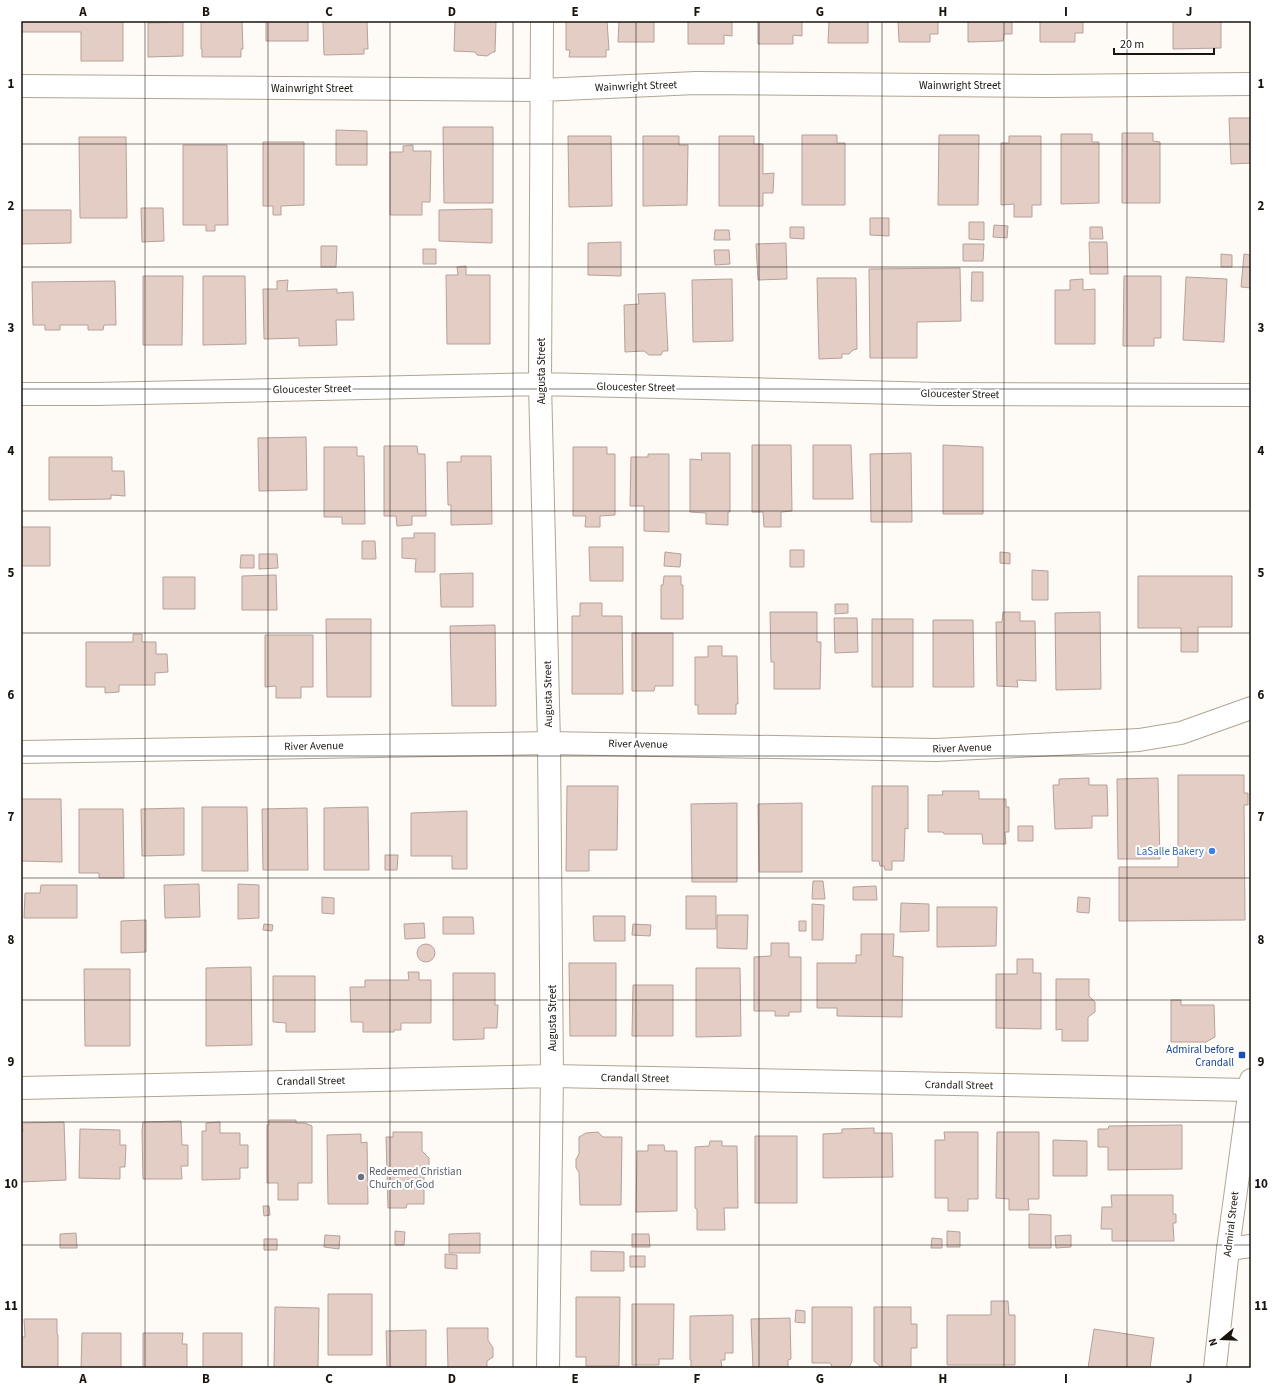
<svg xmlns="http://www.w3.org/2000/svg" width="1272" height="1389" font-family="'Source Sans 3',sans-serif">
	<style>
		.building { fill: #e4cdc5; stroke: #b7a099 }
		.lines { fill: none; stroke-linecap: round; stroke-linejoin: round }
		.minor-casing { stroke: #b1a593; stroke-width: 24 }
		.major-casing { stroke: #b1a593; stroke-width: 24 }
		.minor { stroke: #fff; stroke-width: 22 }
		.major { stroke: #fff; stroke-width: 22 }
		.grid { fill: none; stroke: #19140e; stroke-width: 1; stroke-opacity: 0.55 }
		.shop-dot { fill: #3f7fe0; stroke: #fff; stroke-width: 1.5 }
		.transit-dot { fill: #1a4fb4; stroke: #fff; stroke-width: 1.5 }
		.worship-dot { fill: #6b7280; stroke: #fff; stroke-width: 1.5 }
		.labels { text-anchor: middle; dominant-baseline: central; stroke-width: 4; stroke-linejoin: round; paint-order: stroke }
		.street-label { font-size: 11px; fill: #19140e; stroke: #fff }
		.shop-label { font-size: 11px; fill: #366cbe; stroke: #fff; text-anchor: end }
		.transit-label { font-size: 11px; fill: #164399; stroke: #fff; text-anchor: end }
		.worship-label { font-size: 11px; fill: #5b616d; stroke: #fff; text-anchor: start }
		.neatline { fill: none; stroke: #19140e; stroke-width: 1.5 }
		.grid-label { font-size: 13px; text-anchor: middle; font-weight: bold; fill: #19140e }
	</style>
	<rect width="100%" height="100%" fill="#fefbf7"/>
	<path class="building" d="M21,21H123V61H81V32H21Z
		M201,21H242L243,49H241V57H202V49H201Z
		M266,21H308V41H266Z
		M323,21H367L368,49H364V54L324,55Z
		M455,21H496L495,52H493L487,56L477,55L475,52L454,51Z
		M566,21H607L609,50H606V57H569L570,50H566Z
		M619,21H654V42H618Z
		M688,21H732V36L724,35V44H688Z
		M758,21H802V36L793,35V44H758Z
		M829,21H868V43H828Z
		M898,21H938V34H930V42H899Z
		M968,21H1012V34H1004L1003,41L968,42Z
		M1040,21H1083V33H1075V42H1040Z
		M1173,21H1221V48L1173,49Z
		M183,22V56L148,57V23Z
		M1229,118H1251V163L1231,164Z
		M443,127H493V203H444Z
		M336,130L367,131V165H336Z
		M1122,133H1153V141L1160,142V203H1122Z
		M1061,134H1092V142H1099V203L1061,204Z
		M802,135H837V143H845V205H802Z
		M939,135H979L978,205H938Z
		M568,136H611L612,206L569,207Z
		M643,136H679V145H688L687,205L643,206Z
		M719,136H754V144H763V174L774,173L773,193H763V206H719Z
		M1009,136H1041V205H1032V217H1014V204L1001,205V143H1009Z
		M79,137H126L127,218H80Z
		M263,142H304V205L281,206V215H273V206H263Z
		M183,145H227L228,225H215V231H206V225H183Z
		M413,145V151H431L430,202H422V215H390V152H403V146Z
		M141,208H163L164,241L142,242Z
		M492,209V243L439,241V210Z
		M21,210H71V243L21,244Z
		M870,218H889V236L870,235Z
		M969,222H984V240L969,239Z
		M994,225L1008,226L1007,238L993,237Z
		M790,227H804V239L790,238Z
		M1090,227H1102L1103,239H1090Z
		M715,230H729L730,240H714Z
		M621,242V276L588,275V243Z
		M1089,242H1107L1108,274H1090Z
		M786,243L787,279L758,280L756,244Z
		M963,244H984L983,261H963Z
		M321,246H337L336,267H321Z
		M423,249H436V264H423Z
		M714,250H729L730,264L715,265Z
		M1221,254L1232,255V267H1221Z
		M1244,254L1251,255V288L1241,287Z
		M466,266V275H490V344H447L446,275H458L457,267Z
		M960,268L961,321L917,322V358H870L869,269Z
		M972,272H983V301H971Z
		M143,276H183L182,345H143Z
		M203,276H245L246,344L203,345Z
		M1124,276H1161V338H1154V346H1123Z
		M1186,277L1227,279L1224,342L1183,340Z
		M817,278H856L857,349L853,350L849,354H842V358L819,359Z
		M732,279L733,341L693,342L692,280Z
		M1083,279V290L1095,289V344H1055V290H1070V280Z
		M288,280L287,291L337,289V293L353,292L354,320H336L337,345L299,346V338L264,339L263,289H277V281Z
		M115,281L116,325H104L103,330H88V325H60V330H45V325H33L32,282Z
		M665,293L668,351H663L661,355H649L644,351L625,352L624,305L639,304L638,294Z
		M306,437L307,490L259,491L258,438Z
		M752,445H791L792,511L781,512V527H764L763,512H752Z
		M813,445H851L853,499H813Z
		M943,445L983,447V514H943Z
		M384,446H417L418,454H425L426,516H412V525L397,526L396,516H384Z
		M324,447H357V456H364L365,524H342V517H324Z
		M573,447H607V454H615V515L600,516V527H585L586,516H573Z
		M701,453H730V512H728V525L706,524V513L690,512V459L702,460Z
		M911,453L912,522H871L870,454Z
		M648,454H669V532L644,531V506H630L631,457H648Z
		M461,456H491L492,524L451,525V505H448L447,462H461Z
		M49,457H112V471H124L125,496L111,495V499L49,500Z
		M21,527H50V566H21Z
		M414,533H435V572H415L416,559L402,558V538H414Z
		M362,541H375L376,559H362Z
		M589,547H623V581H590Z
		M790,550H804V567H790Z
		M665,552L681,554L680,567L664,566Z
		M1000,552L1010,553V564L1000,563Z
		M259,554H277L278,568L259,569Z
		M241,555H254V568H240Z
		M1032,570L1048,571V600H1032Z
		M473,573V607H441L440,574Z
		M276,575L277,610H242V576Z
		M664,576H681V585H683V619H661V585H663Z
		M1138,576H1232V627H1198V652H1181V628H1138Z
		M163,577H195V609H163Z
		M580,603H602V616H622L623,694H572V616H580Z
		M835,604H848V613L835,614Z
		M770,612H817V642H821L820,689H774V662H771Z
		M1003,612H1020V621H1035L1036,681L1017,680L1018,687L997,686L996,622H1002Z
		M1100,612L1101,689L1056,690L1055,613Z
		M834,618H857L858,652L835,653Z
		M326,619H371V697H327Z
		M872,619H913V687H872Z
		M933,620H973L974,687H933Z
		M495,625L496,706H452L450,626Z
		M632,633H673V686H655L654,691H632Z
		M133,634H142V642H156V654H167L168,672L155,673V685H119V692L105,693V687H86V642H133Z
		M265,635H313V687H301V698H276V686L265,687Z
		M708,646H722V656H737L738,704H736V714H698V705H695V657H708Z
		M1178,775H1244V793H1248V805H1244L1245,920L1119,921V867H1178Z
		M1089,778V785H1107L1108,816H1092V828L1055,829L1053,785H1059V779Z
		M1158,778L1160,859H1118L1117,779Z
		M567,786H618L617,850H589V871H566Z
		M872,786H908V829L905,828L904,861H892V870H885L884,866H880L879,861H872Z
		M942,791H979V799H1006V807H1009V832H1005L1006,844H983L982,834H944L943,832H928V795H943Z
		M21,799H61L62,862L21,861Z
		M737,803V882H692L691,804Z
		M802,803V872H759L758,804Z
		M202,807H247L248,871H202Z
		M368,807L369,870H324V808Z
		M184,808V855L142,856L141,809Z
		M307,808L308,870H263L262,809Z
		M79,809H123L124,878H99V873H79Z
		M467,811V869H452V856H411V813Z
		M1018,826H1033V841H1018Z
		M385,855H398L397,870H385Z
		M813,881H823L825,899H812Z
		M199,884L200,917L165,918L164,885Z
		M238,884L259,885V918L238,919Z
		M41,885H77V918H24L25,893H40Z
		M876,886L877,900H853V887Z
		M686,896H716V929H686Z
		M322,897L334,898V914L322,913Z
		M1078,897L1090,898L1089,913L1077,912Z
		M901,903L929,904V931L900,932Z
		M812,904L824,905L823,940H812Z
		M937,907H997L996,946L937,947Z
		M717,915H748L747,949L717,948Z
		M593,916H625V941H594Z
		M443,917H473L474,934H443Z
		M146,920V952L121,953V921Z
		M799,921H806V931H799Z
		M424,923L425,938L405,939L404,924Z
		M264,924L273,925L272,931L263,930Z
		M633,924L651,925L650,936L632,935Z
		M861,934H894L893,956L903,957L902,1017L837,1016V1008H817V963H856V955H861Z
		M771,943H789V957H801V1012H789V1016H775V1011H754V957L771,956Z
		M417 953a9 9 0 1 1 18 0a9 9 0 1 1-18 0Z
		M1017,959H1033V973H1041V1029L996,1028V974H1017Z
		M569,963H616V1036H570Z
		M251,967L252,1045L206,1046V968Z
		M696,968H740L741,1036L696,1037Z
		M84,969H130V1046H85Z
		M408,972H419V980H431V1023H401V1030H394V1032H363V1022H351L350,987H365V980H409Z
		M453,973H495V1005H498L497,1028H484V1039L453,1040Z
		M273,976H315V1032H286V1023L273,1022Z
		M1056,979H1089V996L1095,1002V1012L1088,1017V1041H1062V1029L1056,1030Z
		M633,985H673V1036H632Z
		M1171,1000H1181V1005H1214L1215,1037L1206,1042H1171Z
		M269,1120H296V1123H305L312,1126V1183H298V1200H278V1183H267V1125H269Z
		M181,1121L182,1145H188V1166H181L182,1179H143L142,1131L143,1122Z
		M64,1122L66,1180L21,1182V1132H23L22,1123Z
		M220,1122V1133H240V1145H248V1168H240V1179L202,1180V1131H206V1123Z
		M1182,1125V1169L1108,1170V1147H1098V1129H1108L1109,1126Z
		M874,1128V1133H892L893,1177L823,1178V1134L842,1133V1129Z
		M80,1129L120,1130V1145H126L125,1167H120V1179L79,1178Z
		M393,1132H422V1151L429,1158V1174H424V1204H407L406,1208H388L386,1137H393Z
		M598,1132L603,1137H622L621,1205H580L579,1172L576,1168V1159L579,1154V1137L586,1133Z
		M944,1132H978V1199H968V1211H948V1198H935V1140H945Z
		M997,1132H1039V1199H1028L1029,1210H1009V1199L996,1198Z
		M361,1134V1143L367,1142L368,1204H328L327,1135Z
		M755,1136H797V1203H755Z
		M1053,1140L1087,1141V1176H1053Z
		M710,1141H722V1146H737L738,1208H724L725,1230H697V1209L695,1208V1147L709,1146Z
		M648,1145H664L665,1151H677V1211L636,1212L637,1151H648Z
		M1111,1195H1173V1214H1176V1223H1173L1174,1241H1112V1229H1101L1102,1207H1112Z
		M263,1206H269L270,1215L264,1216Z
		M1029,1214L1051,1215V1248H1029Z
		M395,1231L405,1232L404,1245H395Z
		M947,1231L960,1232V1247H947Z
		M76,1233L77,1248H60V1234Z
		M480,1233V1253H449V1234Z
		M632,1234H649L650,1247H632Z
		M325,1235L340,1236L339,1249L324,1247Z
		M1071,1235V1247L1056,1248L1055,1236Z
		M932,1238L942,1239V1248H931Z
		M264,1239H277V1250H264Z
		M591,1251L624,1252V1271H591Z
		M445,1254L457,1255V1269L445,1268Z
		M630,1256H645V1267H630Z
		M328,1294H372V1355H328Z
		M576,1297H620L619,1366H586V1357H576Z
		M991,1301H1008L1009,1315H1015V1365H947V1315H991Z
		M632,1304H674L673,1359H659V1365H632Z
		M275,1307L319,1308L318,1368H274Z
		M812,1307H852V1361L849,1368H833L830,1363H812Z
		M874,1307H911V1324H917V1348H911V1368L881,1367L874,1361Z
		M796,1310L805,1311V1323L795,1322Z
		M733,1315V1353H725V1360H721L722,1368H691V1360H690V1316Z
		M790,1318L791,1359L788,1360V1368H753L751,1319Z
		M24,1319H57V1334L58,1335V1368H21V1337H25Z
		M447,1328H488V1340L493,1348V1357L487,1361V1368H448Z
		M1094,1329L1154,1338L1150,1368H1088Z
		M426,1330V1368H387L386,1331Z
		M82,1333H121V1368H81Z
		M143,1333H183L182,1344H187V1368H143Z
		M203,1333H242V1368H203Z"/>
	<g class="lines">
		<defs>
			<path id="minor" d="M542,21L540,384L549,743L552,1076L548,1368
				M21,86L541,90L696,83L1048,86L1251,84
				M21,394H96L540,384L939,394L1251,395
				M21,752L549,743L936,750L1139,740L1181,733L1251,708
				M21,1088L552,1076L1249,1090
				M1228,1249L1251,1246"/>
			<path id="major" d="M1215,1368L1228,1249L1251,1080"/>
		</defs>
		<use href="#minor" class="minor-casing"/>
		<use href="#major" class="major-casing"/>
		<use href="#minor" class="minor"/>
		<use href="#major" class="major"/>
	</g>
	<path class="grid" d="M145,21V1368M268,21V1368M390,21V1368M513,21V1368M636,21V1368M759,21V1368M882,21V1368M1004,21V1368M1127,21V1368M21,144H1251M21,267H1251M21,389H1251M21,511H1251M21,633H1251M21,756H1251M21,878H1251M21,1000H1251M21,1122H1251M21,1245H1251"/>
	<circle class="shop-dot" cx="1212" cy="851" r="4"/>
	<rect class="transit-dot" x="1238" y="1051" width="8" height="8" rx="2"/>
	<circle class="worship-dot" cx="361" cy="1177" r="4"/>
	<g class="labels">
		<g class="street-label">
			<text x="960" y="85">Wainwright Street</text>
			<text transform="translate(636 86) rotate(-2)">Wainwright Street</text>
			<text x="312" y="88">Wainwright Street</text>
			<text transform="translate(541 371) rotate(-90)">Augusta Street</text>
			<text transform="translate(636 387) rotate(1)">Gloucester Street</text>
			<text transform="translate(312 389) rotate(-1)">Gloucester Street</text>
			<text transform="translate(960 394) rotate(1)">Gloucester Street</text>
			<text transform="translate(548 694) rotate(-91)">Augusta Street</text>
			<text transform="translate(638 744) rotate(1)">River Avenue</text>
			<text transform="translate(314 746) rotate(-1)">River Avenue</text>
			<text transform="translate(962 748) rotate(-2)">River Avenue</text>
			<text transform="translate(552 1018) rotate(-90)">Augusta Street</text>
			<text transform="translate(635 1078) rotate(1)">Crandall Street</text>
			<text transform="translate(311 1081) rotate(-1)">Crandall Street</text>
			<text transform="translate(959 1085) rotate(1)">Crandall Street</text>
			<text transform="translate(1231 1224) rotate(-83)">Admiral Street</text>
		</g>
		<g class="shop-label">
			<text x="1204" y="851">LaSalle Bakery</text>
		</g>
		<g class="transit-label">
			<text x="1234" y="1049">Admiral before<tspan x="1234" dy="13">Crandall</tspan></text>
		</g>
		<g class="worship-label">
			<text x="369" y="1171">Redeemed Christian<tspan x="369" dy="13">Church of God</tspan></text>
		</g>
	</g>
	<rect width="1272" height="1389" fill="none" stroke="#ffffff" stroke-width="44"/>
	<g transform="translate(1222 1339) rotate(251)" stroke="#ffffff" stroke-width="3" paint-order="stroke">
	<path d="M0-3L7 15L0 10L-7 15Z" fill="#19140e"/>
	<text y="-6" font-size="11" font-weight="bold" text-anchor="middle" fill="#19140e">N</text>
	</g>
	<path d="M1114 48v6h100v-6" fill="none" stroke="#19140e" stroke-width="2"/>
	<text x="1120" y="48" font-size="12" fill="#19140e" stroke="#ffffff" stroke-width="3" paint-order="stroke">20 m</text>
	<rect x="22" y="22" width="1228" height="1345" class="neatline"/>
	<g class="grid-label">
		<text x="83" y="16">A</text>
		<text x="206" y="16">B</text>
		<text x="329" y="16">C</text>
		<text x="452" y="16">D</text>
		<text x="575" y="16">E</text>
		<text x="697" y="16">F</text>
		<text x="820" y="16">G</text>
		<text x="943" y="16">H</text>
		<text x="1066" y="16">I</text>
		<text x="1189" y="16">J</text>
		<text x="11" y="88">1</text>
		<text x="1261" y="88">1</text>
		<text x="11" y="210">2</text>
		<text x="1261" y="210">2</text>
		<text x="11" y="332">3</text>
		<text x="1261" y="332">3</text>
		<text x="11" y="455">4</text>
		<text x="1261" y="455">4</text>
		<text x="11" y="577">5</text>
		<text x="1261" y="577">5</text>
		<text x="11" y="699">6</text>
		<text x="1261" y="699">6</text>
		<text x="11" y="821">7</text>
		<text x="1261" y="821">7</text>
		<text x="11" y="944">8</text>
		<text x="1261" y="944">8</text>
		<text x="11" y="1066">9</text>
		<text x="1261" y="1066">9</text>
		<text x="11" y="1188">10</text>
		<text x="1261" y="1188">10</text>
		<text x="11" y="1310">11</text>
		<text x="1261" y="1310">11</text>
		<text x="83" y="1383">A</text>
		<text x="206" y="1383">B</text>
		<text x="329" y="1383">C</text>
		<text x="452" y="1383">D</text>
		<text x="575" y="1383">E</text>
		<text x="697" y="1383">F</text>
		<text x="820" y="1383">G</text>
		<text x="943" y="1383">H</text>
		<text x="1066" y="1383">I</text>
		<text x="1189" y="1383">J</text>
	</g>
</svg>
